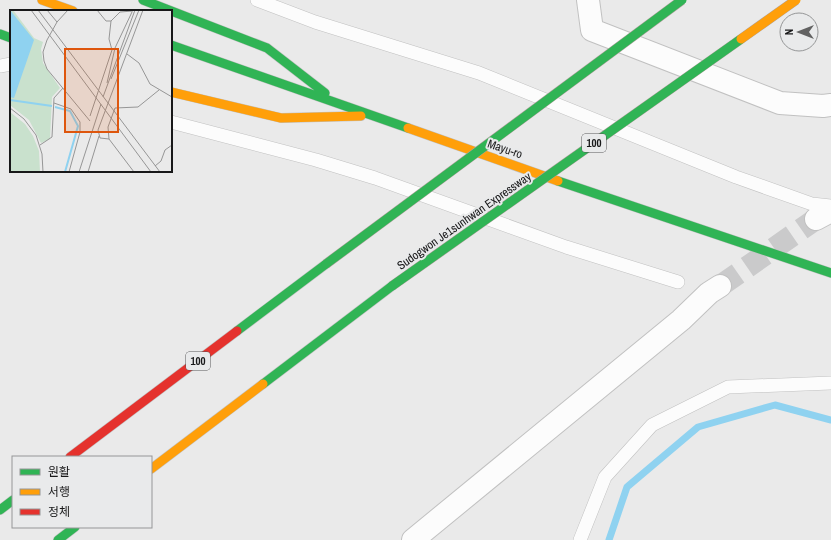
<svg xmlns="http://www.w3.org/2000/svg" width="831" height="540" font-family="'Archivo Narrow','Noto Sans KR',sans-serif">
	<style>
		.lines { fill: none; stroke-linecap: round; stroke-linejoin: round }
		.stream { stroke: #8fd2f0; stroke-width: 7 }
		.street-tunnel { stroke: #cacacb; stroke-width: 22; stroke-dasharray: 22 11; stroke-linecap: butt }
		.lane-casing { stroke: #c1c1c1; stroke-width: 14 }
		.street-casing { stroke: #c1c1c1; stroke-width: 24 }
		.fast-casing { stroke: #c1c1c1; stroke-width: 10 }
		.slow-casing { stroke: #c1c1c1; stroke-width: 10 }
		.jam-casing { stroke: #c1c1c1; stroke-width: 10 }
		.lane { stroke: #fcfcfc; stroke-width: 13 }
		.street { stroke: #fcfcfc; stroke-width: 22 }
		.fast { stroke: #30b455; stroke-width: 9 }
		.slow { stroke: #ff9f0a; stroke-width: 9 }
		.jam { stroke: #e5322d; stroke-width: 9 }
		.fast-bridge-casing { stroke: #afa19c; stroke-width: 10; stroke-linecap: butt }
		.slow-bridge-casing { stroke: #afa19c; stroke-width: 10; stroke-linecap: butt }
		.fast-bridge { stroke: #30b455; stroke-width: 9 }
		.slow-bridge { stroke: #ff9f0a; stroke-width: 9 }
		.labels { text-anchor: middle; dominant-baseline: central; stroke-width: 4; stroke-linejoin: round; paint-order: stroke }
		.shield { fill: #e9eaeb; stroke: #575758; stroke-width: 1 }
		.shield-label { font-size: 11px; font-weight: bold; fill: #181819 }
		.street-label { font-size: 12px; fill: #181819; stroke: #e9eaeb }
		.inset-river { fill: none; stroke: #8fd2f0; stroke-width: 2 }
		.inset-road { fill: none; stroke: #969696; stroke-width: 1 }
		.view { fill: #de560d; fill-opacity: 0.15; stroke: #de560d; stroke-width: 2 }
		.inset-edge { fill: none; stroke: #181819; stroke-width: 2 }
	</style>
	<rect width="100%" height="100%" fill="#eaeaea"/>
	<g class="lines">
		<path class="stream" d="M609,540L627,487L698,427L775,405L831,420"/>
		<path class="street-tunnel" d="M720,286L816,219"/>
		<defs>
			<path id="lane" d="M257,0L315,22L479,73L736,177L812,204L831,206
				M0,66L11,64
				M171,122L316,160L375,178L566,247L678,282
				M580,540L605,477L652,425L728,387L831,383"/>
			<path id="street" d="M588,0L592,30L780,103L823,106L831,105
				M816,219L831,211
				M413,540L681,320L709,293L720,286"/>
			<path id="fast" d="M143,0L267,48L325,93
				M0,34L11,38
				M171,45L408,128
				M558,181L831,273
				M237,331L326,264
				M263,384L392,286
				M0,510L13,500
				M58,540L75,527"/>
			<path id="slow" d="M42,0L73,11
				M171,92L281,118L361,116
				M408,128L558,181
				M151,469L263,384"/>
			<path id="jam" d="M70,457L237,331"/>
		</defs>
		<use href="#lane" class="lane-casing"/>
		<use href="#street" class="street-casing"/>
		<use href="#fast" class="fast-casing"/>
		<use href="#slow" class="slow-casing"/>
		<use href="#jam" class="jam-casing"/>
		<use href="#lane" class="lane"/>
		<use href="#street" class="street"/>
		<use href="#fast" class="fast"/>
		<use href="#slow" class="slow"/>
		<use href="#jam" class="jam"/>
		<defs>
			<path id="fast-bridge" d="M326,264L682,0
				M392,286L741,39"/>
			<path id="slow-bridge" d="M741,39L796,0"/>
		</defs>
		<use href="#fast-bridge" class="fast-bridge-casing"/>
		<use href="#slow-bridge" class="slow-bridge-casing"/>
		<use href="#fast-bridge" class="fast-bridge"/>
		<use href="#slow-bridge" class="slow-bridge"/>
	</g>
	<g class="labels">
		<g class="shield">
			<rect x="582" y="134" width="24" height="18" rx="3"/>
			<rect x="186" y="352" width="24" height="18" rx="3"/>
		</g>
		<g class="shield-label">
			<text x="594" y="143">100</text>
			<text x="198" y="361">100</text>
		</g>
		<g class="street-label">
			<text transform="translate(505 149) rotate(19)">Mayu-ro</text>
			<text transform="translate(464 221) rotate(-35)">Sudogwon Je1sunhwan Expressway</text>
		</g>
	</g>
	<g transform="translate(10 10)">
		<rect width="162" height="162" fill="#eaeaea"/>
		<path d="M0,0H3L24,28L33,32L31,39L33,53L50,78L42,87L40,129L31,133L19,110L0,95ZM0,102L15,114L23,126L29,141L30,162H0Z" fill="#c9e1cd"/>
		<path d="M0,0L24,30L4,88L0,87Z" fill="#8fd2f0"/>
		<path class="inset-river" d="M0,90L42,96M45,97L60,101L68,116L55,162"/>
		<path class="inset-road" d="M21,0L141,162M28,0L150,162M37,0L47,12M58,0L47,12L37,30L33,42L34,51L37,59L80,111M87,0L96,11H101L110,2L123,1M117,44L129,53L140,74L162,87M101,69L129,0M97,73L105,38L122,2M93,87L125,0M44,93L61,99L70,112V122L59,162M0,98L14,109L26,125L32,144L33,162M80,106L102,40L99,29L101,11M99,129L90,128L88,120L133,0M30,135L42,127L44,88L53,78M145,156L151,151L155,140L162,135M69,162L91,94M78,162L89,126M124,162L99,129L98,117L105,98L128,97L149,80"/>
		<path class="view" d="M55,39H108V122H55Z"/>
		<rect width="162" height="162" class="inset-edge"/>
	</g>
	<rect x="12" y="456" width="140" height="72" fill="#e9eaeb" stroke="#959697"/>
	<rect x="20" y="469" width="20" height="6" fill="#30b455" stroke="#959697"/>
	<text x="48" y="476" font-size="12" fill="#181819">원활</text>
	<rect x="20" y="489" width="20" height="6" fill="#ff9f0a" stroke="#959697"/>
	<text x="48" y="496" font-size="12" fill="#181819">서행</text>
	<rect x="20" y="509" width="20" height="6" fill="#e5322d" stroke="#959697"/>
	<text x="48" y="516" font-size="12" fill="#181819">정체</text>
	<g transform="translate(799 32) rotate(270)"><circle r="19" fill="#e9eaeb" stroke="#959697"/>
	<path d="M0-3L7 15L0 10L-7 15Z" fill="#626262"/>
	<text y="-6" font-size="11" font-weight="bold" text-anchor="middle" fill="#181819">N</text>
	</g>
</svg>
